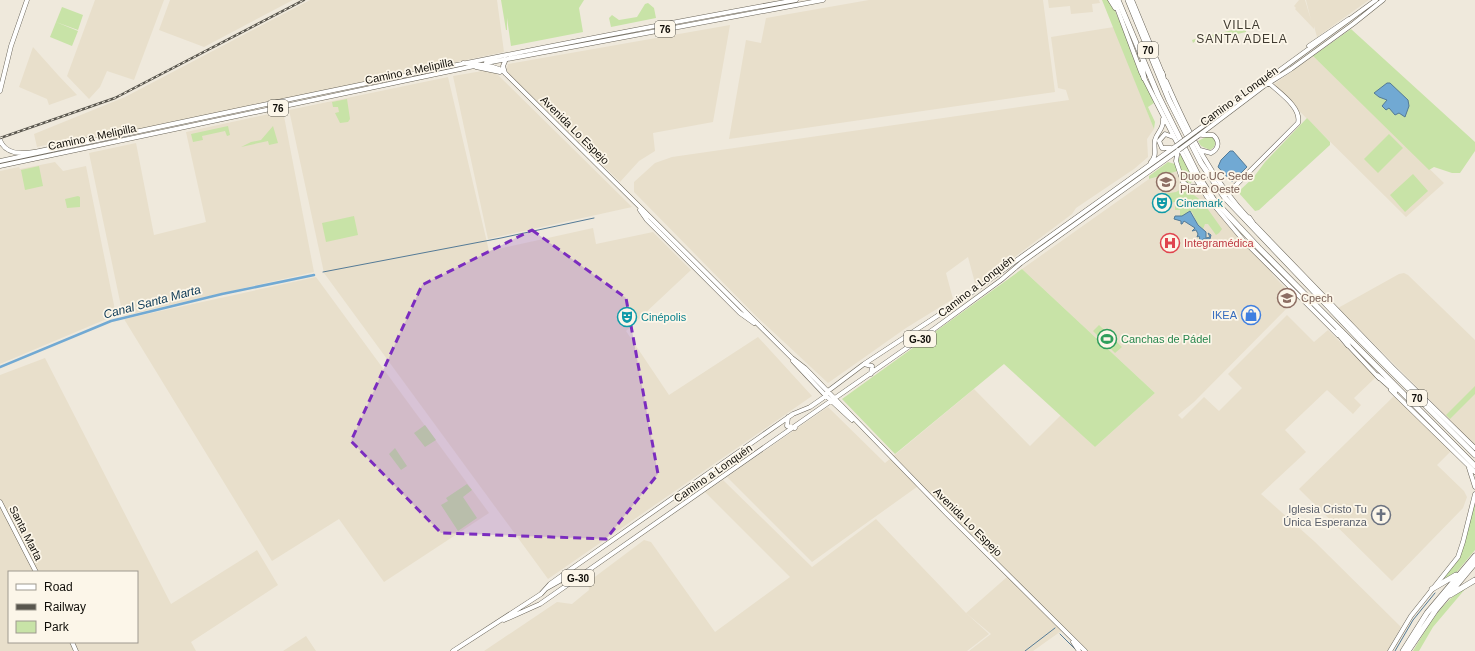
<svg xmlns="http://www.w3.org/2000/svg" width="1475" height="651" font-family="Helvetica,sans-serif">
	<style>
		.built { fill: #e8dfcb; fill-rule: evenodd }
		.green { fill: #c8e3a7 }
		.water { fill: #71a9d3; stroke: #547a96 }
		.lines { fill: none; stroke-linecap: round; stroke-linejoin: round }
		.stream { stroke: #547a96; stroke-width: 1 }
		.canal { stroke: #71a9d3; stroke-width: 2.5 }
		.major-casing { stroke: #686358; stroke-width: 5 }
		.highway-casing { stroke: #686358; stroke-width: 6 }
		.major { stroke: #fff; stroke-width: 4 }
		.highway { stroke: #fff; stroke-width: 5 }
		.rail-casing { stroke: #59564e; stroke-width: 2.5 }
		.rail { stroke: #fcf6e9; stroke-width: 1; stroke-dasharray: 3; stroke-linecap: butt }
		.major-bridge-casing { stroke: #686358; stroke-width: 5; stroke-linecap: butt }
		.major-bridge { stroke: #fff; stroke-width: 4 }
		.marked { fill: #7b2cbf; fill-opacity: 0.2; stroke: #7b2cbf; stroke-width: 3; stroke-dasharray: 8 5; stroke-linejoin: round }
		.labels { text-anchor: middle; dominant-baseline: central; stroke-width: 3.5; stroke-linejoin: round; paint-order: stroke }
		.shield { fill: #fcf6e9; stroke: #57544c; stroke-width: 1 }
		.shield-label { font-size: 10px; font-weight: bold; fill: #100e09 }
		.street-label { font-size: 11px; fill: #100e09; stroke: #fcf6e9 }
		.education-label { font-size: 11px; fill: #785e54; stroke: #fcf6e9; text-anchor: start }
		.culture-label { font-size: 11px; fill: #0d838f; stroke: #fcf6e9; text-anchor: start }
		.health-label { font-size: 11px; fill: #be3a42; stroke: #fcf6e9; text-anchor: start }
		.shop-label { font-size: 11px; fill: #366cbe; stroke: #fcf6e9; text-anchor: end }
		.leisure-label { font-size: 11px; fill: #27864d; stroke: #fcf6e9; text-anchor: start }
		.worship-label { font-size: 11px; fill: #5b616d; stroke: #fcf6e9; text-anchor: end }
		.neighbourhood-label { font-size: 12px; letter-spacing: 1px; fill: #3f3a30; stroke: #fcf6e9 }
		.water-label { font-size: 12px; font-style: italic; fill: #093754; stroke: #fcf6e9 }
	</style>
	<rect width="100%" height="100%" fill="#efe9dc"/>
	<path class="built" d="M95,0H164L134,80L107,71L100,87L89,99L67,76Z
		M170,0H293L204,47L159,30Z
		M310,0H497L504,52L96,139L76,138L37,147L34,134L125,97Z
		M869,0H1043L1055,92L729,139L746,40L761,43L766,18Z
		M1048,0H1099L1100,3L1092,4L1093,12L1071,14L1070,6L1049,8Z
		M1299,0H1305L1311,20L1306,0H1369L1317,37L1314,26V29L1295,9L1296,8L1294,6Z
		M730,25L713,122L653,133L655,151L639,161L620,182L506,71L508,64Z
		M1114,27L1154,129L1147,139L1148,157L1134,169L1076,208L1072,214L980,283H975L968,257L946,273L953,299L906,328L828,383L756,316L634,192V182L655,163L672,157L1069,100L1066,90L1058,88L1051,37Z
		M33,47L58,75L77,95L49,105L47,99L19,87Z
		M1313,56L1444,183L1406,217L1273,85Z
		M488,70L496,73L632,207L488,239L453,76Z
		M448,77L489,251L593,228L596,244L653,232L691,270L626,331L669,395L758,337L812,396L548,579L324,273L289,110Z
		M283,111L314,272L123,316L89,153L136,143L154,235L206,222L186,132Z
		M55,162L63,171L86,166L116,315L0,364V171L19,167L20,169Z
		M1178,171L1183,188L1197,189L1234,233L1269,268L1273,275L1286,289L1291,291L1297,298L1194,402L1178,415L1182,419L1204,397L1219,411L1242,388L1228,374L1287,315L1314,342L1328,330L1374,375L1375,378L1354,398L1361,405L1353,414L1327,390L1285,430L1306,452L1261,494L1315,542L1401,627L1388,651H1086L1064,629L1033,651H969L991,634L966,613L1007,577L921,484L812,562L727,477L828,407L885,463L974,389L1030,446L1061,415L1095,447L1155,393L1022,269L1149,179Z
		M1404,273L1408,275L1475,340V445L1338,308L1399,274Z
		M316,277L489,513L384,582L339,519L272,561L124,319Z
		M45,358L171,604L257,550L278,585L191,642L196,651H0V375ZM9,572H137V642H9Z
		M1394,396L1451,451L1437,465L1464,491L1467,497L1463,508L1392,581L1299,489Z
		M723,480L812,567L876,519L966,613L989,634L967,651H484L557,602L572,604L589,590L588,582L644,540L651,542L715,632L790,577L705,492Z
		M306,636L316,651H283Z"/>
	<path class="green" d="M501,0H584L579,8L583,32L511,46L507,18V30H506Z
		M1102,0H1109L1113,6L1154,103L1148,107L1155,122L1154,129Z
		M648,3L654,8L656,18L611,27L609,18L612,15L619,20L637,17L645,4Z
		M62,7L83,15L78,30L56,22Z
		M56,22L78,31L72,46L50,37Z
		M1246,27V32L1204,42L1202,43L1198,39L1193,43L1192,40L1198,38Z
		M1351,29L1475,142V151L1460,173H1452L1434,167L1429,170L1313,56Z
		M347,99L350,119L348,122L340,123L335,113L339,112L338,107H333L332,102Z
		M1307,118L1330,142V145L1259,210L1255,211L1238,192L1253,178L1265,162Z
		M228,126L230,135L227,136L225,131L202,136L203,140L193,142L191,134Z
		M273,126L278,143L269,145L268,141L241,147L251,142L261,140Z
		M1389,134L1403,148L1378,173L1364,159Z
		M1208,136L1212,137L1216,141L1214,147L1210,150L1201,146L1198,141Z
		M1181,154L1193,178L1191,183L1185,182L1184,179L1178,160Z
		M1168,162L1175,164L1178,171L1149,179V176Z
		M39,166L43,186L25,190L21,170Z
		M1413,174L1428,191L1405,212L1390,195Z
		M1183,188L1190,189L1191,193L1202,201L1222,229L1219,233L1216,235L1208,224H1205L1203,229L1197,223L1192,212L1189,211L1184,216H1180V210H1175V202L1167,203L1163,194L1176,192Z
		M78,196L80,197V207L67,208L65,199Z
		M354,216L358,235L326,242L322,223Z
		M1022,269L1155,393L1095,447L1004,364L895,454L842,399Z
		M1099,325L1122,347L1115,353L1093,331Z
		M1475,386V394L1450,419L1446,415Z
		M425,425L436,440L425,447L414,433Z
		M395,448L407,466L401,470L389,454Z
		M467,484L472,490L463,497L477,518L458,531L441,505L448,501L446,498Z
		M1475,502V550L1456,573L1440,582L1456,563L1461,554Z
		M1466,588L1433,627L1419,651H1413C1427,628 1441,601 1466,588Z"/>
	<path class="water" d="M1387,83H1390L1408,100L1409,106L1405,117L1399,113L1395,115L1389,108L1386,110L1382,106L1387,100L1379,97L1374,93Z
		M1230,151H1233L1247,167L1232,182L1218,167L1221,160Z
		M1190,211L1198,225L1206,232V238L1210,237L1208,233L1211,235L1210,239H1203V243L1198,242L1200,240L1199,236L1197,237L1198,234L1196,230L1192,231L1195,228L1184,221L1182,224H1181V221L1174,219L1175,216H1182Z"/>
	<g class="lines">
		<path class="stream" d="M323,272L501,238L594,218
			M1060,634L1075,649
			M1025,651L1055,628
			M1395,651L1413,620L1435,593"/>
		<path class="canal" d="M0,367L111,321L222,294L314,275"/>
		<defs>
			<path id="major" d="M1110,0L1115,8
				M1114,0L1141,72L1195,178L1207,197L1244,241L1338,335
				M1132,0L1163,75
				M1309,46L1349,19
				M463,63L487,65L502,70L792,358L805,368L947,514L1085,651
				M486,63L823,0
				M476,67L500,72
				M505,73L503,66L506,59
				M1166,81C1188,132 1212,180 1250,220
				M0,91L11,46L27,0
				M1195,132L1376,0
				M1198,136L1264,86L1291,69L1353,24L1383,0
				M83,139L92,141
				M0,140C10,167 56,144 78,143
				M1171,148H1162L1159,141L1165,134L1173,137
				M1178,150L1176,161L1183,182L1188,186L1201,188
				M1200,150L1211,153C1219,149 1220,141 1213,135H1202
				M0,161C264,104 529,48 796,0
				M1151,162C1158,154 1153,149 1155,140C1157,132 1164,129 1163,119
				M0,166L479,65
				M1227,194L1298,123C1302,107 1278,92 1268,82
				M640,210L647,220L740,313L754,323
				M1255,225L1392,367L1475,448
				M1347,344L1379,378
				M793,361L825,395L852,420
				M864,364L872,366L871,374
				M1391,390L1475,472
				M788,417L787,426L795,428
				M1469,468L1475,487
				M0,502L36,572
				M547,588L563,579
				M504,620L540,604L934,329L1001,280L1021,263L1179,150
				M72,642L76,651
				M1073,642L1079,651
				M453,651L541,594L550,584L564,574L793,414L810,407L823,398L828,391L864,364L957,303L1176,146
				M1390,651L1411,616L1458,557L1463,542L1475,494"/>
			<path id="highway" d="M1118,0L1158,95L1199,177L1214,200L1259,248L1475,466
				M1128,0L1169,100L1201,163L1225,198L1360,340L1475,455
				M1141,64L1144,78
				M1162,73L1166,89
				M1249,218L1256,228
				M1337,332L1348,345
				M1378,376L1395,391
				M1432,589L1456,575
				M1450,595L1475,580
				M1403,651L1427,613L1475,556
				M1408,651L1435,611L1475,563"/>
		</defs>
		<use href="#major" class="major-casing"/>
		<use href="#highway" class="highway-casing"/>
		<use href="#major" class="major"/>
		<use href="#highway" class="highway"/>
		<defs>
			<path id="rail" d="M0,138L115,98L304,0"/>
		</defs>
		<use href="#rail" class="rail-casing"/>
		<use href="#rail" class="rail"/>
		<defs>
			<path id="major-bridge" d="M1176,146L1195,132
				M1179,150L1198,136"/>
		</defs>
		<use href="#major-bridge" class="major-bridge-casing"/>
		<use href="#major-bridge" class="major-bridge"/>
	</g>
	<path class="marked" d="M532,230L626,298L658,474L606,539L441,533L351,441L422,285Z"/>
	<defs>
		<symbol id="university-ring" viewBox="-11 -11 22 22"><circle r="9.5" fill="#fcf6e9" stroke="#8d6e63" stroke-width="1.5"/><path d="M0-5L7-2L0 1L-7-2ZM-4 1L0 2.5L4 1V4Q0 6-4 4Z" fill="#8d6e63"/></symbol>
		<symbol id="theatre-ring" viewBox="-11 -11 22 22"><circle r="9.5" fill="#fcf6e9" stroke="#0f9aa8" stroke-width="1.5"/><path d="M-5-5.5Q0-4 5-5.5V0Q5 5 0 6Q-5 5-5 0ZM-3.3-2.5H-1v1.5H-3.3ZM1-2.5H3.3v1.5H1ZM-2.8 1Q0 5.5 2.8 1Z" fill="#0f9aa8"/></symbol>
		<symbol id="hospital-ring" viewBox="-11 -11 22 22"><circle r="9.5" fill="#fcf6e9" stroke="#e0444e" stroke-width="1.5"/><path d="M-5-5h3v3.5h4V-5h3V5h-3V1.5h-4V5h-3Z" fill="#e0444e"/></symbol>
		<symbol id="shop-ring" viewBox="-11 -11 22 22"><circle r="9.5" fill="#fcf6e9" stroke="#3f7fe0" stroke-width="1.5"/><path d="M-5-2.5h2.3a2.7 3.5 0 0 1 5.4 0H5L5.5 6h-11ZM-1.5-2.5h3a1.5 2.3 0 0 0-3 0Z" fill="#3f7fe0"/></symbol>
		<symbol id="stadium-ring" viewBox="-11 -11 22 22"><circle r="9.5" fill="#fcf6e9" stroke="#2e9e5b" stroke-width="1.5"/><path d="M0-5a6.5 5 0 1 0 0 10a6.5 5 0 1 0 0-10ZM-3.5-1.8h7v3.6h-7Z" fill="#2e9e5b"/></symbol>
		<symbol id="church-ring" viewBox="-11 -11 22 22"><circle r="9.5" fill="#fcf6e9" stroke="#6b7280" stroke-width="1.5"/><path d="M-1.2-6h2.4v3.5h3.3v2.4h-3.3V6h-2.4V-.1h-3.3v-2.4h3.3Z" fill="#6b7280"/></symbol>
	</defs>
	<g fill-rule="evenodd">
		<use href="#university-ring" x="1155" y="171" width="22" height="22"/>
		<use href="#theatre-ring" x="1151" y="192" width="22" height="22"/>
		<use href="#hospital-ring" x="1159" y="232" width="22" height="22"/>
		<use href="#university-ring" x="1276" y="287" width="22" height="22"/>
		<use href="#shop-ring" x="1240" y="304" width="22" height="22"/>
		<use href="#theatre-ring" x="616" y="306" width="22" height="22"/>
		<use href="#stadium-ring" x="1096" y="328" width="22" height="22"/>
		<use href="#church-ring" x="1370" y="504" width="22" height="22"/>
	</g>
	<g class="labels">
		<g class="shield">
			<rect x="655" y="21" width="20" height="16" rx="3"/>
			<rect x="1138" y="42" width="20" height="16" rx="3"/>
			<rect x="268" y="100" width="20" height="16" rx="3"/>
			<rect x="904" y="331" width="32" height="16" rx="3"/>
			<rect x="1407" y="390" width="20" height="16" rx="3"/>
			<rect x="562" y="570" width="32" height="16" rx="3"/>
		</g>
		<g class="shield-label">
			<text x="665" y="29">76</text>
			<text x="1148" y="50">70</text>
			<text x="278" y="108">76</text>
			<text x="920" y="339">G-30</text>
			<text x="1417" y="398">70</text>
			<text x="578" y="578">G-30</text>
		</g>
		<g class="street-label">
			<text transform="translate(409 71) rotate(-12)">Camino a Melipilla</text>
			<text transform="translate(1239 96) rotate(-36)">Camino a Lonquén</text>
			<text transform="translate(575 130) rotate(45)">Avenida Lo Espejo</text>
			<text transform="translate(92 137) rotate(-12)">Camino a Melipilla</text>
			<text transform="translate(976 286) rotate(-38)">Camino a Lonquén</text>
			<text transform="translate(713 473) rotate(-35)">Camino a Lonquén</text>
			<text transform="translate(968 522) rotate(45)">Avenida Lo Espejo</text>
			<text transform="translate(26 533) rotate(63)">Santa Marta</text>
		</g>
		<g class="education-label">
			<text x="1180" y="176">Duoc UC Sede<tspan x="1180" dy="13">Plaza Oeste</tspan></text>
			<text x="1301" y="298">Cpech</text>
		</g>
		<g class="culture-label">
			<text x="1176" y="203">Cinemark</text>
			<text x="641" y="317">Cinépolis</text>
		</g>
		<g class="health-label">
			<text x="1184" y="243">Integramédica</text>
		</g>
		<g class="shop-label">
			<text x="1237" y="315">IKEA</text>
		</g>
		<g class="leisure-label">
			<text x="1121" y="339">Canchas de Pádel</text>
		</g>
		<g class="worship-label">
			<text x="1367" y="509">Iglesia Cristo Tu<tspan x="1367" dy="13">Única Esperanza</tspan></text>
		</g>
		<g class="neighbourhood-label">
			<text x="1242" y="25">VILLA<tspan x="1242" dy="14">SANTA ADELA</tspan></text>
		</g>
		<g class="water-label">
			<text transform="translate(152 302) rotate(-15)">Canal Santa Marta</text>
		</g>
	</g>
	<rect x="8" y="571" width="130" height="72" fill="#fcf6e9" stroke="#9e998f"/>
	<rect x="16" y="584" width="20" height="6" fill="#ffffff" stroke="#9e998f"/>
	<text x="44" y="591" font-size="12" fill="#100e09">Road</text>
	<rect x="16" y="604" width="20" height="6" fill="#59564e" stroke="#9e998f"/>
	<text x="44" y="611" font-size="12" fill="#100e09">Railway</text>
	<rect x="16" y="621" width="20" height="12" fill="#c8e3a7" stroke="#9e998f"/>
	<text x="44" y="631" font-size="12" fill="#100e09">Park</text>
</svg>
